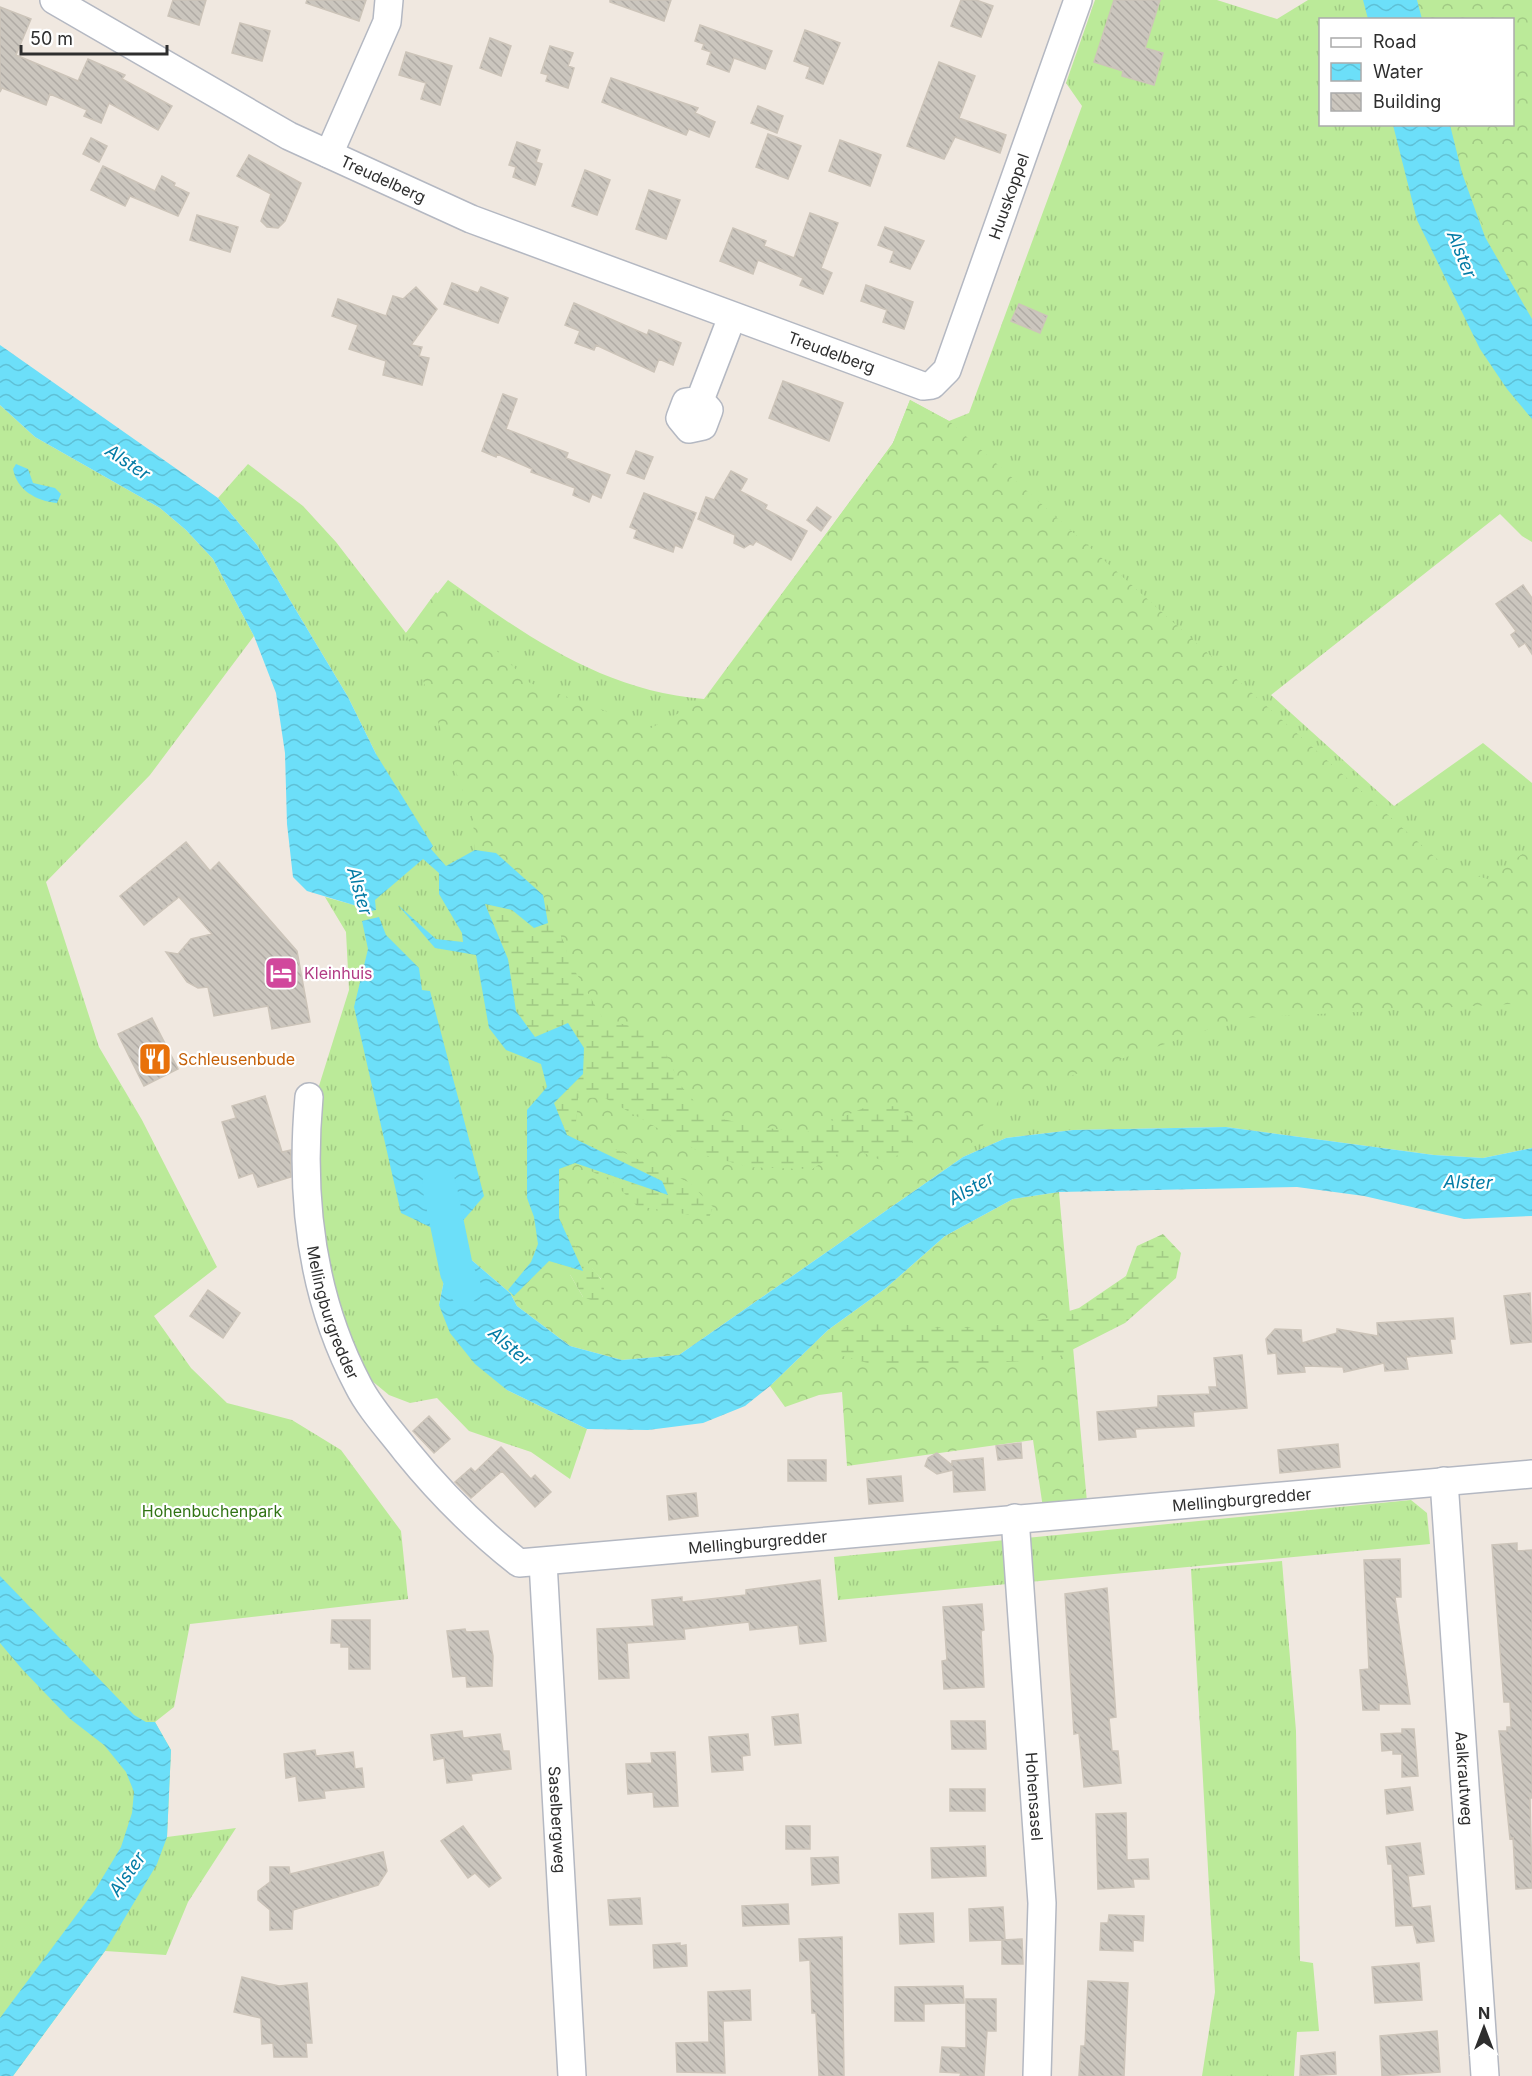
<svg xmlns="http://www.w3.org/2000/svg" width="1532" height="2076" font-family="Inter,sans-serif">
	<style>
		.grass { fill: url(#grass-tufts); fill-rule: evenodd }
		.forest { fill: url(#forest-crowns) }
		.wetland { fill: url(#wetland-marsh) }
		.water { fill: url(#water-waves) }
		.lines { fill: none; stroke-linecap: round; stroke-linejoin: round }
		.river { stroke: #6cdff9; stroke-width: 34 }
		.building { fill: url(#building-back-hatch); stroke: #ccc4b9; stroke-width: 1.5 }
		.minor-casing { stroke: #b4b8c2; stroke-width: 30 }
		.minor { stroke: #fff; stroke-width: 27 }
		.labels { text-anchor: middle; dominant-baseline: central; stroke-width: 4.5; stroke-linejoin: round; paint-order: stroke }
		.street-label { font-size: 16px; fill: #2e2e2e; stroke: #fff }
		.hotel-label { font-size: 16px; fill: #b23c85; stroke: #fff; text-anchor: start }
		.food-label { font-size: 16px; fill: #c56008; stroke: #fff; text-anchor: start }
		.park-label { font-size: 16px; fill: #317415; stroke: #fff }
		.water-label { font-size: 18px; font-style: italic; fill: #037ba5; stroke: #fff }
	</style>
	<defs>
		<pattern id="grass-tufts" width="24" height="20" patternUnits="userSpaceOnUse" patternTransform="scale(1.5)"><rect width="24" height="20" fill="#bbea99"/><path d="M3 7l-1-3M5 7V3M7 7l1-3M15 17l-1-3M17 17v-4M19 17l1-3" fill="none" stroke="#a1c984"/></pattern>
		<pattern id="forest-crowns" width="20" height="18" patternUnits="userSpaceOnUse" patternTransform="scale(1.5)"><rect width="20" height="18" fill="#bbea99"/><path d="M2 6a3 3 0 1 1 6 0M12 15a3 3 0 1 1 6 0" fill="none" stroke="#a1c984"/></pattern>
		<pattern id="wetland-marsh" width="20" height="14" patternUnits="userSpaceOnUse" patternTransform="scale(1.5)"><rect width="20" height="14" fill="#bbea99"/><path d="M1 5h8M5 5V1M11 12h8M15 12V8" fill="none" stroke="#a1c984"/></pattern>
		<pattern id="water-waves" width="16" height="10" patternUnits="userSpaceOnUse" patternTransform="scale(1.5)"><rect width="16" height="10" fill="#6cdff9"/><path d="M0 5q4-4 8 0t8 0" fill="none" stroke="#5ec0d6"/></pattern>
		<pattern id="building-back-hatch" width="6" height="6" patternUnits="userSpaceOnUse" patternTransform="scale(1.5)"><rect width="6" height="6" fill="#cbc6be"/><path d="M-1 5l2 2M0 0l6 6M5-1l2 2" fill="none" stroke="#afaaa4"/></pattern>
	</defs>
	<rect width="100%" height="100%" fill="#f0e8e0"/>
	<path class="grass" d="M1095,0H1217L1277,19L1308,0H1532V542L1522,536L1500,514L1271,695L1394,806L1483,743L1532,783V1148L1483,1158L1434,1155L1226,1127L1073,1130L1006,1138L963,1157L510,1293L468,1257L459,1240L443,1245L446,1271L439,1305L507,1390L587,1429L570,1479L531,1452L469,1431L437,1398L410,1403L389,1395L366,1376L332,1307L315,1210L313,1105L349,990L346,932L325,897L358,906L376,754L348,697L257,545L218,498L248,464L303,506L336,542L406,633L448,580C528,637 603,691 704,699L893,443L910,400L949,421L969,413L1082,106L1066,83ZM1320,20H1512V124H1320Z
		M0,405L35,437L160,508L186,530L213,559L254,636L150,775L46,882L99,1047L142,1120L217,1267L154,1316L191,1368L227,1403L292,1420L341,1450L401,1531L408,1599L190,1624L174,1707L155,1722L171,1750L167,1837L236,1828L188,1902L166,1955L105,1951L13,2076H0Z
		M1411,1500L1427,1513L1430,1544L838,1600L834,1557Z
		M1282,1561L1296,1731L1300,1961L1313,1963L1319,2031L1297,2032L1294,2076H1202L1215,1992L1191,1569Z"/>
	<path class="forest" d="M1417,0H1532V319C1491,257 1468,196 1450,125L1512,124V20L1422,19Z
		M910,400L949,421L1447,868L1488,879L1532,847V1003L1242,1018L999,1100L963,1157L679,1355L622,1360L570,1346L517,1306L510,1293L549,1261L568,1271L583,1297L601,1279L577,1250L559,1218V1169L575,1163L613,1182L637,1206L690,1183L591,1138L576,1122L577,1098L603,1097L705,1155L749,1167L812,1169L834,1155L857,1150L885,1162L832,1119L805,1133L752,1126L706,1115L681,1086L660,1041L634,1027L603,1019L569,961L565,945L496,853L475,850L473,819L406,633L436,592L530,683L651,728L705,699L893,443Z
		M1059,1192L1087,1502L1043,1508L1033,1440L847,1466L842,1392L819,1395L785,1407L770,1386L828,1330L886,1288L945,1236L1013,1199Z"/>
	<path class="wetland" d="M543,895L565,945L569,961L603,1019L634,1027L660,1041L681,1086L706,1115L752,1126L805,1133L866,1107L898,1106L916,1124L911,1148L885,1162L857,1150L834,1155L812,1169L749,1167L705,1155L603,1097L578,1098L576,1122L591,1138L690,1183L713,1207L709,1218L637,1206L613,1182L575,1163L667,1195L662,1181L567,1135L554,1103L582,1074L535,1037L516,1011L508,959L485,904L513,910L548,923Z
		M559,1218C564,1228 570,1238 576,1248C585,1264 607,1276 604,1296L596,1302L583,1297L568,1271L549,1261L583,1270Z
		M1163,1234L1181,1253L1176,1278L1125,1323L1054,1359L978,1364H871L811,1347L822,1337L866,1321L953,1329L1033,1322L1079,1308L1126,1276L1137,1246Z"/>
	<path class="water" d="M1363,0H1417L1422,19H1368Z
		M1393,125H1450L1462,173L1485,237L1532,319V419L1507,389L1480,349L1417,220Z
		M0,345L218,498L257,545L348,697L376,754L433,846L431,849L446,866L475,850L496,853L543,895L548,923L534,928L512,910L485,904L508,959L516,1011L535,1037L568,1023L584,1048L583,1074L554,1103L567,1135L662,1181L668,1195L575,1163L559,1169V1218L583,1271L549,1261L514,1296L508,1290L531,1262L538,1244L534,1217L527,1198V1110L547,1087L541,1064L506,1050L489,1028L476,955L435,948L398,905L436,939L463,942L462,933L439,894V873L423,859L375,900L376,910L360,913L357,906L307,891L293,877L287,824L285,753L276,693L254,636L213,559L186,530L160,508L35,437L0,405Z
		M16,464L28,469L33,483L55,488L61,494L57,503C36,501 17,490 13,469Z
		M379,917L386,935L419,968L422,990L430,991L484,1196C446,1241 454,1238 401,1213L354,1007L368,949L362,921Z
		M1226,1127L1434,1155L1483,1158L1532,1148V1216L1464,1219L1364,1196L1297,1187L1059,1192L1013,1199L945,1236L886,1288L828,1330L770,1386L745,1406L703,1423L648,1430L587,1429L507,1390L475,1364L450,1333L439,1305L446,1271L443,1244L459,1240L468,1257L510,1293L517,1306L570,1346L622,1360L679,1355L963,1157L1006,1138L1073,1130Z
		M0,1576L134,1715L146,1722H155L171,1750L167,1837L157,1864L105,1951L13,2076H0V2018L95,1890L121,1847L132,1813L134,1792L126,1772L104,1745L69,1718L22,1669L0,1643Z"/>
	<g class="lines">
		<path class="river" d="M439,1185L457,1272L464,1287"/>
	</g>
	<path class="building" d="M173,0H206L199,25L168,16Z
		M307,0H366L359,21L306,3Z
		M610,0H671L664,21L610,2Z
		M961,0H976L993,6L981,37L951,26Z
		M1114,0H1160L1145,48L1163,53L1154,85L1122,76L1123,71L1094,62Z
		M0,7L31,19L16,55L78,81L88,59L125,75L122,79L172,106L158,130L109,103L101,123L84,116L87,110L50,94L46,105L2,88L0,92Z
		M240,23L270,31L262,61L232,53Z
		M700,25L772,51L765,69L734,58L729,72L707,64L711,52L702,49L704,44L695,41Z
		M805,30L840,43L823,84L806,78L810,67L794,61Z
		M490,38L511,46L501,76L480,68Z
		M550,46L573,53L568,66L574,68L568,88L546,81L548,75L541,73Z
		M406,52L452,66L440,105L421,99L426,83L399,75Z
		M939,62L975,76L959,118L1006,135L1000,153L955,137L944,159L907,146Z
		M611,78L698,108L695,113L715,122L709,137L689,129L686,135L602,102Z
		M758,106L783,116L777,133L751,123Z
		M768,134L801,146L788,179L756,167Z
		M91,138L107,146L99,162L83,154Z
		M840,140L881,155L870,186L829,171Z
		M517,142L540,150L536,162L542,164L535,185L513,177L516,167L509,165Z
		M249,155L301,183L285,221L278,228L267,227L261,221L271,194L237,176Z
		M103,166L155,191L162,176L175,183L174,186L189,193L178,216L130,196L125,206L91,190Z
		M585,170L610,180L597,215L572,206Z
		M649,190L680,200L666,239L636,229Z
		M810,213L838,223L821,268L832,273L823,294L800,285L803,278L758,260L753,274L720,261L733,228L766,241L764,246L794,258Z
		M197,215L238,227L230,252L190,240Z
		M885,227L924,241L910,269L890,262L894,251L878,245Z
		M452,283L478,293L481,287L508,298L498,323L444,304Z
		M866,285L913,302L904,329L883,322L887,310L861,301Z
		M416,287L437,309L411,345L422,347L419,356L429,358L422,385L383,375L386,361L349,349L358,325L332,316L338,299L386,316L393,296L403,299Z
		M574,303L647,335L649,330L681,343L673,365L659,359L654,372L596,345L594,350L575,343L580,331L565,325Z
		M1019,304L1047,316L1040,333L1011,321Z
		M783,381L843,403L829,441L769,418Z
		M503,394L517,399L506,429L568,453L566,458L610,475L601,498L592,494L589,502L573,495L575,488L531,472L532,469L497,454L496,457L482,451Z
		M636,451L653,457L644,479L627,473Z
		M731,471L747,479L740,491L767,505L765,509L807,531L791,560L756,541L753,545L750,544L744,548L734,543L735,535L698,519L706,497L714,500Z
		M644,493L696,513L682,548L675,545L673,552L634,538L637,530L630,527Z
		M817,507L831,517L821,531L807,520Z
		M1523,585L1532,598V654L1525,643L1519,647L1511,635L1516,631L1496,604Z
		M186,842L210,871L219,862L297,951L310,1022L272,1029L268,1006L214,1016L208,987L198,988L187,982L166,952L178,954L191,939L212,934L179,897L144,925L120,896Z
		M152,1018L178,1069L144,1086L118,1034Z
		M265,1096L282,1152L291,1150V1177L258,1187L253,1173L239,1178L222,1122L236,1118L232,1106Z
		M208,1290L240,1313L223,1338L190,1316Z
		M1530,1293L1532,1342L1511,1344L1504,1296Z
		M1453,1318L1455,1339H1450L1452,1353L1406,1357L1408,1369L1385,1371L1384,1363L1344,1372L1343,1367L1304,1366L1305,1372L1278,1374L1276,1353L1268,1354L1266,1339L1275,1329L1301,1330L1302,1343L1337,1333V1329L1378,1336L1377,1323Z
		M1242,1355L1247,1408L1193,1412L1194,1426L1135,1429L1136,1437L1099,1440L1097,1412L1158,1407V1396L1210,1394L1209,1387H1217L1214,1358Z
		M429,1416L450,1439L434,1453L413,1431Z
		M1021,1443L1022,1458L998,1460L996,1446Z
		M1338,1444L1340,1467L1280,1473L1278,1450Z
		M501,1447L531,1479L535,1475L551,1492L535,1507L502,1471L471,1498L455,1482L471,1468L475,1472Z
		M937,1453L952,1465V1461L983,1458L985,1490L954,1492L953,1470L937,1474L925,1466L928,1458Z
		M788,1460H826V1481H788Z
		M901,1476L903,1501L869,1504L867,1479Z
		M696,1493L698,1516L669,1520L667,1496Z
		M1517,1543V1551L1532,1550V1798H1530L1532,1888L1516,1889L1513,1838L1510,1839L1499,1731H1507V1727H1511L1510,1702H1504L1492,1545Z
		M1400,1559L1401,1597H1395L1410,1704H1379V1710H1363L1360,1670L1369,1669L1364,1560Z
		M820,1580L826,1641L800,1644L798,1625L750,1630L749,1622L684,1629L685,1639L627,1643L629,1678L599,1679L597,1629L654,1626L652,1600L682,1597V1602L746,1595V1590Z
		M1107,1588L1116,1717L1109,1718L1112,1751H1118L1121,1783L1084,1787L1079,1733L1074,1734L1065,1594Z
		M982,1604L984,1630L981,1631L984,1687L944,1689L942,1661L947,1660L943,1607Z
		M332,1620H370V1669H349V1647H341V1643H331Z
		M465,1629L466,1632L488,1631L493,1656L492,1686L467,1687L466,1676L453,1677L447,1631Z
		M798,1714L801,1743L775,1745L772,1717Z
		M951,1721H985L986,1749H952Z
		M1402,1729H1414L1418,1776L1402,1777V1754H1393V1750L1382,1751L1381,1734L1402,1733Z
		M462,1731L463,1738L500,1734L503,1751H509L511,1769L471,1774L472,1780L447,1783L444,1758L434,1760L431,1735Z
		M748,1734L750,1755L742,1756L743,1770L712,1772L709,1737Z
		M315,1750L316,1756L353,1752L355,1769L362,1768L364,1787L324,1791L325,1798L299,1801L296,1776L286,1778L284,1754Z
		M675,1752L678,1806L654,1807L653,1792L628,1794L626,1764L652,1763L651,1753Z
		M1410,1787L1413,1810L1387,1814L1385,1790Z
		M950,1789H985V1811H950Z
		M1126,1813L1127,1860L1148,1859L1149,1879H1133L1134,1887L1098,1889L1096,1814Z
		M463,1826L501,1878L489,1887L475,1873L468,1878L441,1841Z
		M786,1826H810V1849H786Z
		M1420,1843L1424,1874L1408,1876L1412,1908L1430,1906L1434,1941L1417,1943L1413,1925L1396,1926L1392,1864H1388L1386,1847Z
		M985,1846L986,1876L932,1878L931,1848Z
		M383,1852L387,1871L378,1885L293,1910L292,1929L270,1930V1910L258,1900V1891L270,1882V1867H289L290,1874Z
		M838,1857L839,1883L812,1885L811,1858Z
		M640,1898L642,1924L610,1925L608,1900Z
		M788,1904L789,1924L743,1926L742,1906Z
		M1003,1907L1005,1940L970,1941L969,1909Z
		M933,1913L934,1942L900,1944L899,1914Z
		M1109,1915L1144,1916L1143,1941L1133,1940V1951L1100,1950L1101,1923H1108Z
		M842,1937L844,2076H819L816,2013H812L810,1960L800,1961L799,1939Z
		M1022,1939L1023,1964H1002V1940Z
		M680,1943V1946L686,1945L687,1966L654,1968L653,1945Z
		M1419,1963L1422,2000L1375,2003L1372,1967Z
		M242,1977L279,1986L307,1983L312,2043H306L307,2057H274L273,2043L262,2044L261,2018L234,2012Z
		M1088,1981L1128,1983L1124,2076H1079L1081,2046H1085Z
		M963,1986L964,2003L924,2004V2021H895V1987Z
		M750,1990L751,2020L723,2021L725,2073L677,2072L676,2043L709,2042L708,1992Z
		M966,1999H996V2031H987L984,2076H960L961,2073L940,2072L942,2047L966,2048Z
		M1437,2031L1440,2072L1382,2076L1380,2036Z
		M1335,2052L1336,2074L1300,2076L1301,2056Z"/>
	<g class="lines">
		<defs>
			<g id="minor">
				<path id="s1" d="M54,0L289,136L471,219L923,386L932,385L947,370L1078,0"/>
				<path d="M329,154L387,22L389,0"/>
				<path d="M700,400L709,410L703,426L689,429L680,418L686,402L700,400L732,317"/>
				<path id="s2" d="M309,1097C300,1196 311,1296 358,1385C370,1409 390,1430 406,1451C440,1493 477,1530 519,1563L1532,1474"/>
				<path id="s3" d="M1444,1481L1485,2076"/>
				<path id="s4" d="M1015,1518L1042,1903L1037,2076"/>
				<path id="s5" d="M543,1562L572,2076"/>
			</g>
		</defs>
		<use href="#minor" class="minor-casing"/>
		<use href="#minor" class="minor"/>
	</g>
	<defs>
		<symbol id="hotel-square" viewBox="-11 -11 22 22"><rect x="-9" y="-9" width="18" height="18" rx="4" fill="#d1479c" stroke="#fff"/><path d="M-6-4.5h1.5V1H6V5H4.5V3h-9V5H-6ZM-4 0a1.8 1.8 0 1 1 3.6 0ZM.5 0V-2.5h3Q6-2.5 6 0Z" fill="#fff"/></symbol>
		<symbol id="restaurant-square" viewBox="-11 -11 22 22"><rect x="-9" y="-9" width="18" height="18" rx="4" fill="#e8710a" stroke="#fff"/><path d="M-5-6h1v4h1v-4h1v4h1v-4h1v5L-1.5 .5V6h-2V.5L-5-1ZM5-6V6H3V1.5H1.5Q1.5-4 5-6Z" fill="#fff"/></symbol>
	</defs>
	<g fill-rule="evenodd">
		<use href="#hotel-square" x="262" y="954" width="38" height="38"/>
		<use href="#restaurant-square" x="136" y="1040" width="38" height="38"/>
	</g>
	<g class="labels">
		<g class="street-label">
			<text stroke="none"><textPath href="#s1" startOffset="375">Treudelberg</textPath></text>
			<text stroke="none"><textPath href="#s1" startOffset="1168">Huuskoppel</textPath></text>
			<text stroke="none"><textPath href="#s1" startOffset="856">Treudelberg</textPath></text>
			<text stroke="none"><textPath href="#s2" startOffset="219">Mellingburgredder</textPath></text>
			<text stroke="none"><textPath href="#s2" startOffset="1263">Mellingburgredder</textPath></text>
			<text stroke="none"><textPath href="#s2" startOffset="777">Mellingburgredder</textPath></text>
			<text stroke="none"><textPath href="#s3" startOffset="298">Aalkrautweg</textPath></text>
			<text stroke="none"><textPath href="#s4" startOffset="279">Hohensasel</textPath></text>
			<text stroke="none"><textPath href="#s5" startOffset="258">Saselbergweg</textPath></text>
		</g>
		<g class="hotel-label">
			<text x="304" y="973">Kleinhuis</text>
		</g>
		<g class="food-label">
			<text x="178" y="1059">Schleusenbude</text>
		</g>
		<g class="park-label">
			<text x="212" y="1511">Hohenbuchenpark</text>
		</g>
		<g class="water-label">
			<text transform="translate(1462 254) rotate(68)">Alster</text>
			<text transform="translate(128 462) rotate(34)">Alster</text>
			<text transform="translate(360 891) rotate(74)">Alster</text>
			<text transform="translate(1468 1182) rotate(1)">Alster</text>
			<text transform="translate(971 1188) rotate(-29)">Alster</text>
			<text transform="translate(510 1346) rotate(41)">Alster</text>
			<text transform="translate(127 1874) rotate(-55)">Alster</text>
		</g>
	</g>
	<rect x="1319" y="18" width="195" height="108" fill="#ffffff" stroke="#ababab" stroke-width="1.5"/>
	<rect x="1331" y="38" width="30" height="9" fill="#ffffff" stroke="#ababab" stroke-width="1.5"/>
	<text x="1373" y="48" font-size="18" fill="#2e2e2e">Road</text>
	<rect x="1331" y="63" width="30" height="18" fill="url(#water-waves)" stroke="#ababab" stroke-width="1.5"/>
	<text x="1373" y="78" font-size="18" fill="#2e2e2e">Water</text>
	<rect x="1331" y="93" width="30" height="18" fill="url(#building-back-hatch)" stroke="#ababab" stroke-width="1.5"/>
	<text x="1373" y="108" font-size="18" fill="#2e2e2e">Building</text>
	<g transform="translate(1484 2028)" stroke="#ffffff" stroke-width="4.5" paint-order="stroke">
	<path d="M0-4.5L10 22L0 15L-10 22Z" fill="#2e2e2e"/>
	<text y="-9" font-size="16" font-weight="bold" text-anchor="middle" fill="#2e2e2e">N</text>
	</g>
	<path d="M21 45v9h146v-9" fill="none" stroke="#2e2e2e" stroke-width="3"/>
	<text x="30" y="45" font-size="18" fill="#2e2e2e" stroke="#ffffff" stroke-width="4.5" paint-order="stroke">50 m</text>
</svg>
